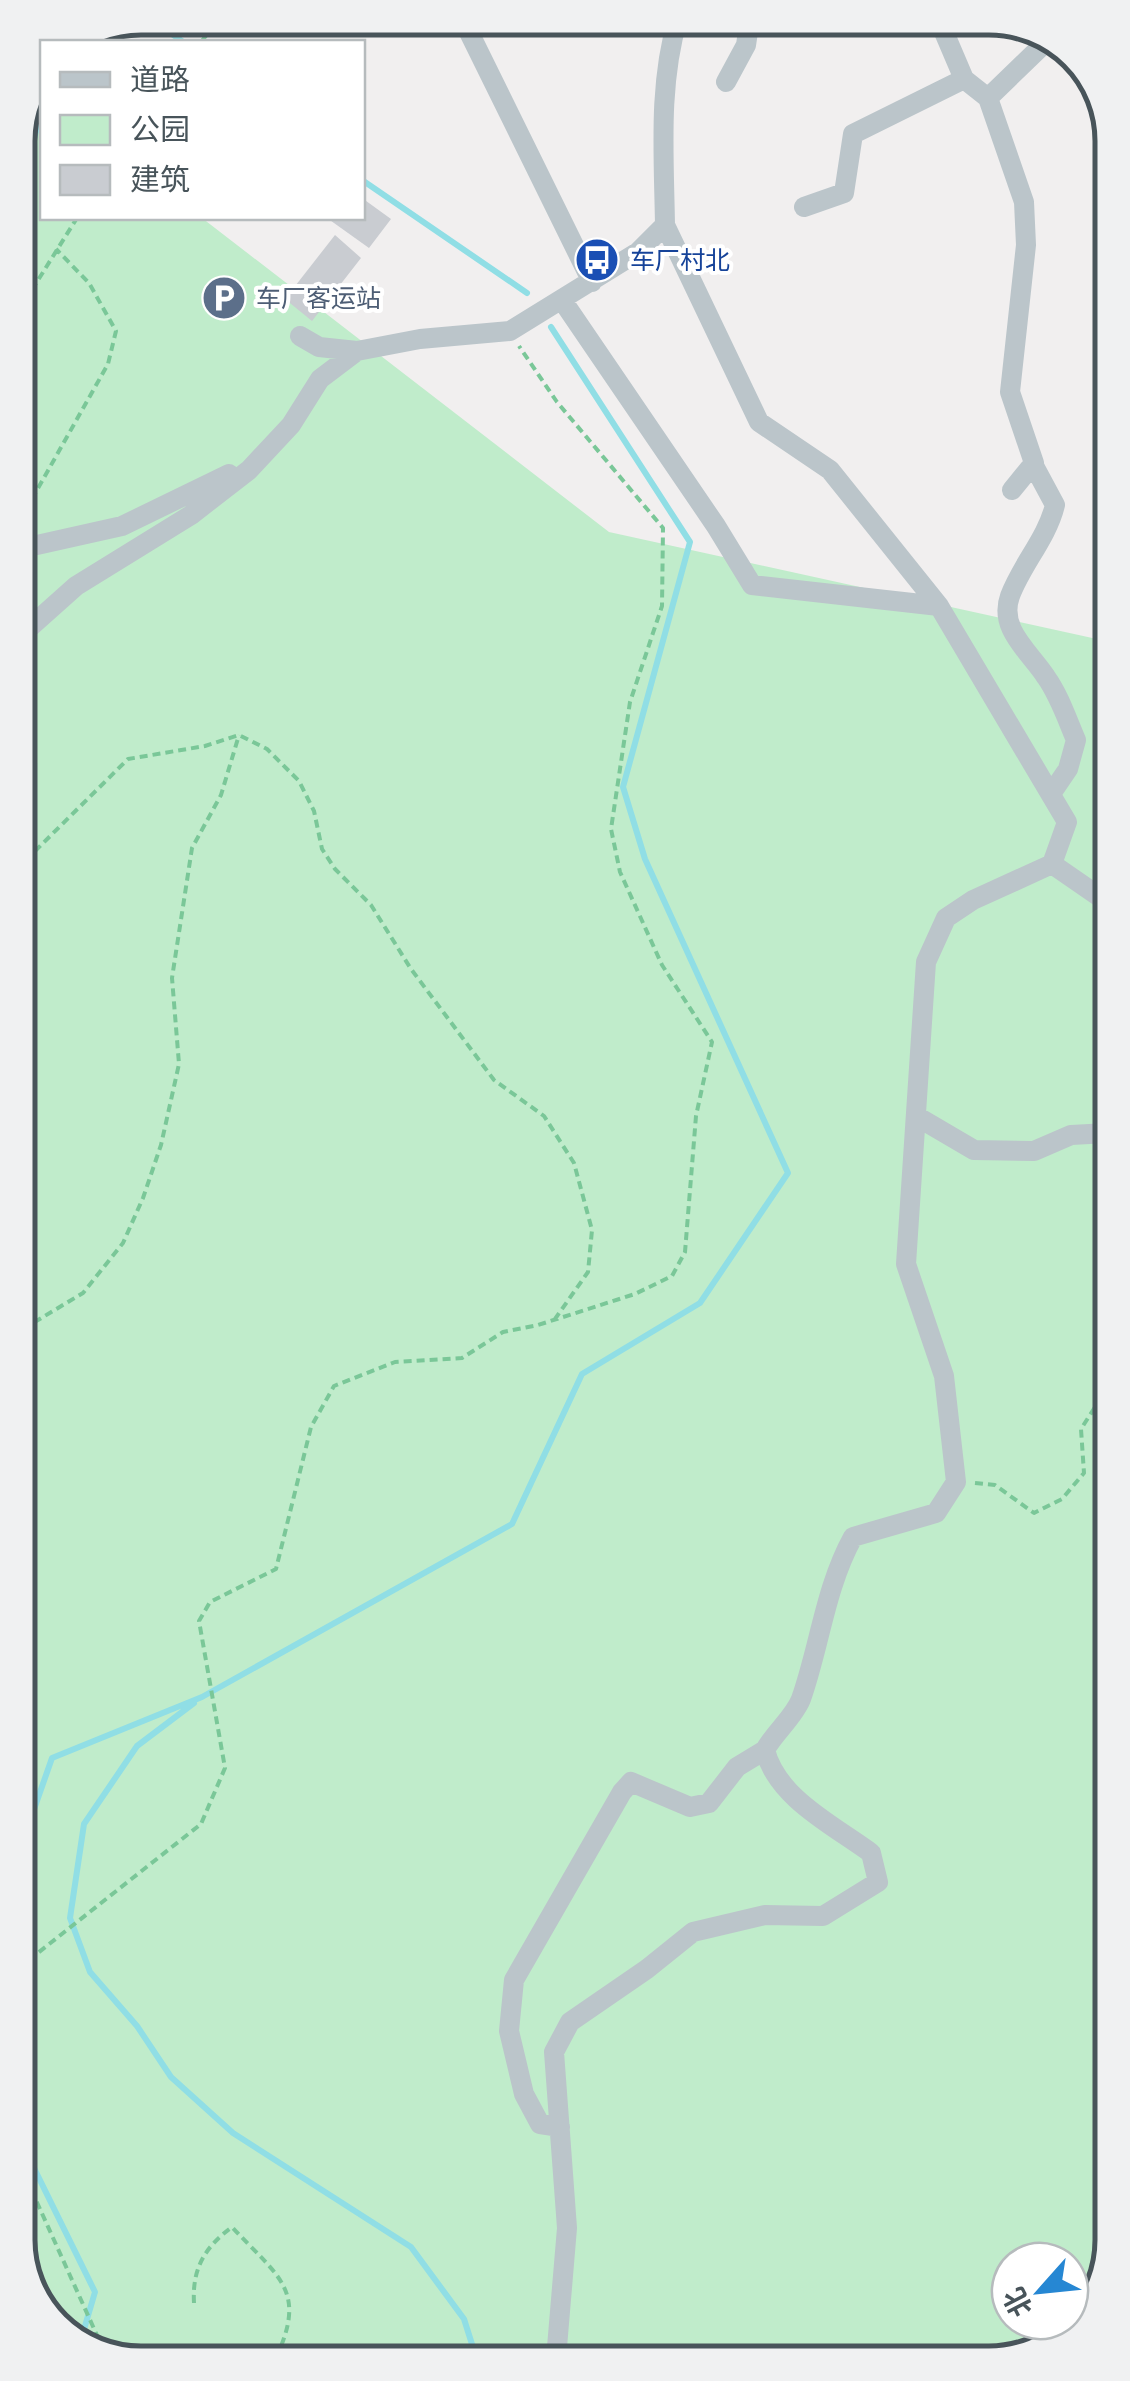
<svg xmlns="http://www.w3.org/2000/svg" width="1130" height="2381" font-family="'PT Sans Narrow','Noto Sans SC',sans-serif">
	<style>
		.green { fill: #c0eccb; fill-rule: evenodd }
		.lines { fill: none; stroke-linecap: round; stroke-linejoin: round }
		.stream { stroke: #90dee5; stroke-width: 6 }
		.river { stroke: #90dee5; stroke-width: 35 }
		.building { fill: #c9ccd1 }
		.path { stroke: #7ac798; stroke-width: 4; stroke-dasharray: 8 5; stroke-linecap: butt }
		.minor { stroke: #bbc5ca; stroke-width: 20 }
		.labels { text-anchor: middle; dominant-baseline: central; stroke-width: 8; stroke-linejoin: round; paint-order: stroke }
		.transit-label { font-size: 25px; fill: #164399; stroke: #fff; text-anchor: start }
		.service-label { font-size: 25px; fill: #4e5e75; stroke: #fff; text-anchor: start }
		.rim { fill: none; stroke: #48545a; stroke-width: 5 }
	</style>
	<rect width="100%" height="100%" fill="#f1efef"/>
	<path class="green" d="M37,90L42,94V218H202L609,532L1106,641L1112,2241L1091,2309L1036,2354L132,2363L66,2338L27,2287L18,134ZM1010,2261H1070V2321H1010Z"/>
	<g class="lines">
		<path class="stream" d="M150,18L183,42
			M362,180L527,293
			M194,1703L137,1746L84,1824L70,1918L90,1972L137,2026L171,2077L233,2133L411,2247L464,2319L477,2360
			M25,1835L52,1758L202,1697L512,1524L582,1374L700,1303L788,1173L645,859L623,787L690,542L551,327
			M26,2110L34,2168L95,2292L80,2343"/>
		<path class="river" d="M18,142L24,120"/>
	</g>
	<path class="building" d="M362,198L391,219L369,248L327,218H362Z
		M335,235L361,258L312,321L285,299Z"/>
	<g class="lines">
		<path class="path" d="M201,42L220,18
			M18,312L77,218
			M19,522L108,364L116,331L89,283L56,249
			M21,873L30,856L128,759L205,746L239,735L267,749L299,781L314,811L322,849L335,869L371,905L411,969L494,1080L544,1116L574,1163L592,1230L588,1272L555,1319
			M23,1329L83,1293L123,1243L143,1198L161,1145L179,1064L172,978L192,848L221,795L239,735
			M975,1483L995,1485L1034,1513L1062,1499L1084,1473L1081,1429L1104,1393H1109
			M26,2001L34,1956L201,1824L225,1768L199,1621L210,1602L276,1569L311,1427L334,1386L395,1362L462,1358L503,1332L538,1325L635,1294L672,1276L685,1252L696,1116L712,1042L662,965L620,872L611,829L630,702L662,606L663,528L557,402L519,346
			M26,2178L100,2342L98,2350
			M194,2303C192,2268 205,2247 232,2227C279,2278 309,2290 274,2362"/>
		<path class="minor" d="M462,18L592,282
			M938,18L964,79L988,98L1024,202L1026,245L1010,392L1034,463L1012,490
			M726,82L746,45L750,18
			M988,98L1050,38
			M804,207L844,193L853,134L964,79
			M562,300L716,526L752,585L939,606
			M300,336L319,347L357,351L420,339L510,331L638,252L665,225C664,156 658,85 678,18
			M1033,464L1055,505C1047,538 1022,564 1010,596C998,629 1030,652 1046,677C1059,695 1067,719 1076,740L1068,769L1051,794
			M19,549L122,526L229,474
			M20,636L76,586L191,515L249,470L291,425L320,379L357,351
			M1052,864L1107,902
			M916,1116L974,1150L1034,1151L1071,1135L1108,1133
			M560,2127L540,2124L524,2094L509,2031L514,1980L622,1792L631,1782L690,1807L709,1803L737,1767L765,1750
			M556,2359L567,2228L554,2052L570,2022L647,1969L693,1932L765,1915L823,1916L878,1882L871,1853C833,1825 777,1798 765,1750C775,1732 794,1717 801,1699C820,1645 825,1588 853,1537L936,1513L956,1482L944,1376L906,1264L926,962L946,918L973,900L1052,864L1067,822L939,606L830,470L759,422L665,225"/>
	</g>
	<defs>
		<symbol id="bus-disc" viewBox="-11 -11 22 22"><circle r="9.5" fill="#1a4fb4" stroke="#fff"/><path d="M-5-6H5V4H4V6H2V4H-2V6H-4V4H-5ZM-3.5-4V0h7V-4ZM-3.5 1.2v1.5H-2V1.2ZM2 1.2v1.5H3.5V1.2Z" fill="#fff"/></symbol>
		<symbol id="parking-disc" viewBox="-11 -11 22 22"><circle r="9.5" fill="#5c6f8a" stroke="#fff"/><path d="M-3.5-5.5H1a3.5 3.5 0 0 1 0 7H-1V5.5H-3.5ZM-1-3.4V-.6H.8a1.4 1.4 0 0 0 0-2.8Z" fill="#fff"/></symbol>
	</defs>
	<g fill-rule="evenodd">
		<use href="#bus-disc" x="572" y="235" width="50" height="50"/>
		<use href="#parking-disc" x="199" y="273" width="50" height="50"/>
	</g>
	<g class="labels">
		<g class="transit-label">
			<text x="630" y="260">车厂村北</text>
		</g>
		<g class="service-label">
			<text x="256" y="298">车厂客运站</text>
		</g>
	</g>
	<path d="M0 0H1130V2381H0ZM141 35H989A106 106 0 0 1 1095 141V2240A106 106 0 0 1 989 2346H141A106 106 0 0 1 35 2240V141A106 106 0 0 1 141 35Z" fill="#f0f1f2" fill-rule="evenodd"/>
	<path class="rim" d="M141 35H989A106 106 0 0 1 1095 141V2240A106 106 0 0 1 989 2346H141A106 106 0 0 1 35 2240V141A106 106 0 0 1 141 35Z"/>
	<rect x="40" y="40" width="325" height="180" fill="#ffffff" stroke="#b6bbbd" stroke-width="2.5"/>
	<rect x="60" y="72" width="50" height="15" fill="#bbc5ca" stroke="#b6bbbd" stroke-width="2.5"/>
	<text x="130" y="90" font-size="30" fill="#48545a">道路</text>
	<rect x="60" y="115" width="50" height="30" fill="#c0eccb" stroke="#b6bbbd" stroke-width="2.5"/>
	<text x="130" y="140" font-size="30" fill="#48545a">公园</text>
	<rect x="60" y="165" width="50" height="30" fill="#c9ccd1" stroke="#b6bbbd" stroke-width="2.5"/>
	<text x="130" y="190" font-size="30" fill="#48545a">建筑</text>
	<g transform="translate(1040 2291) rotate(243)"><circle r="48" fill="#ffffff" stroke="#b6bbbd" stroke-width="2.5"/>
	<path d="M0-8L18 38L0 25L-18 38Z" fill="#2687d3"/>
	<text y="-15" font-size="28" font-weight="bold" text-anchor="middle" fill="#48545a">北</text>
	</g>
</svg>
